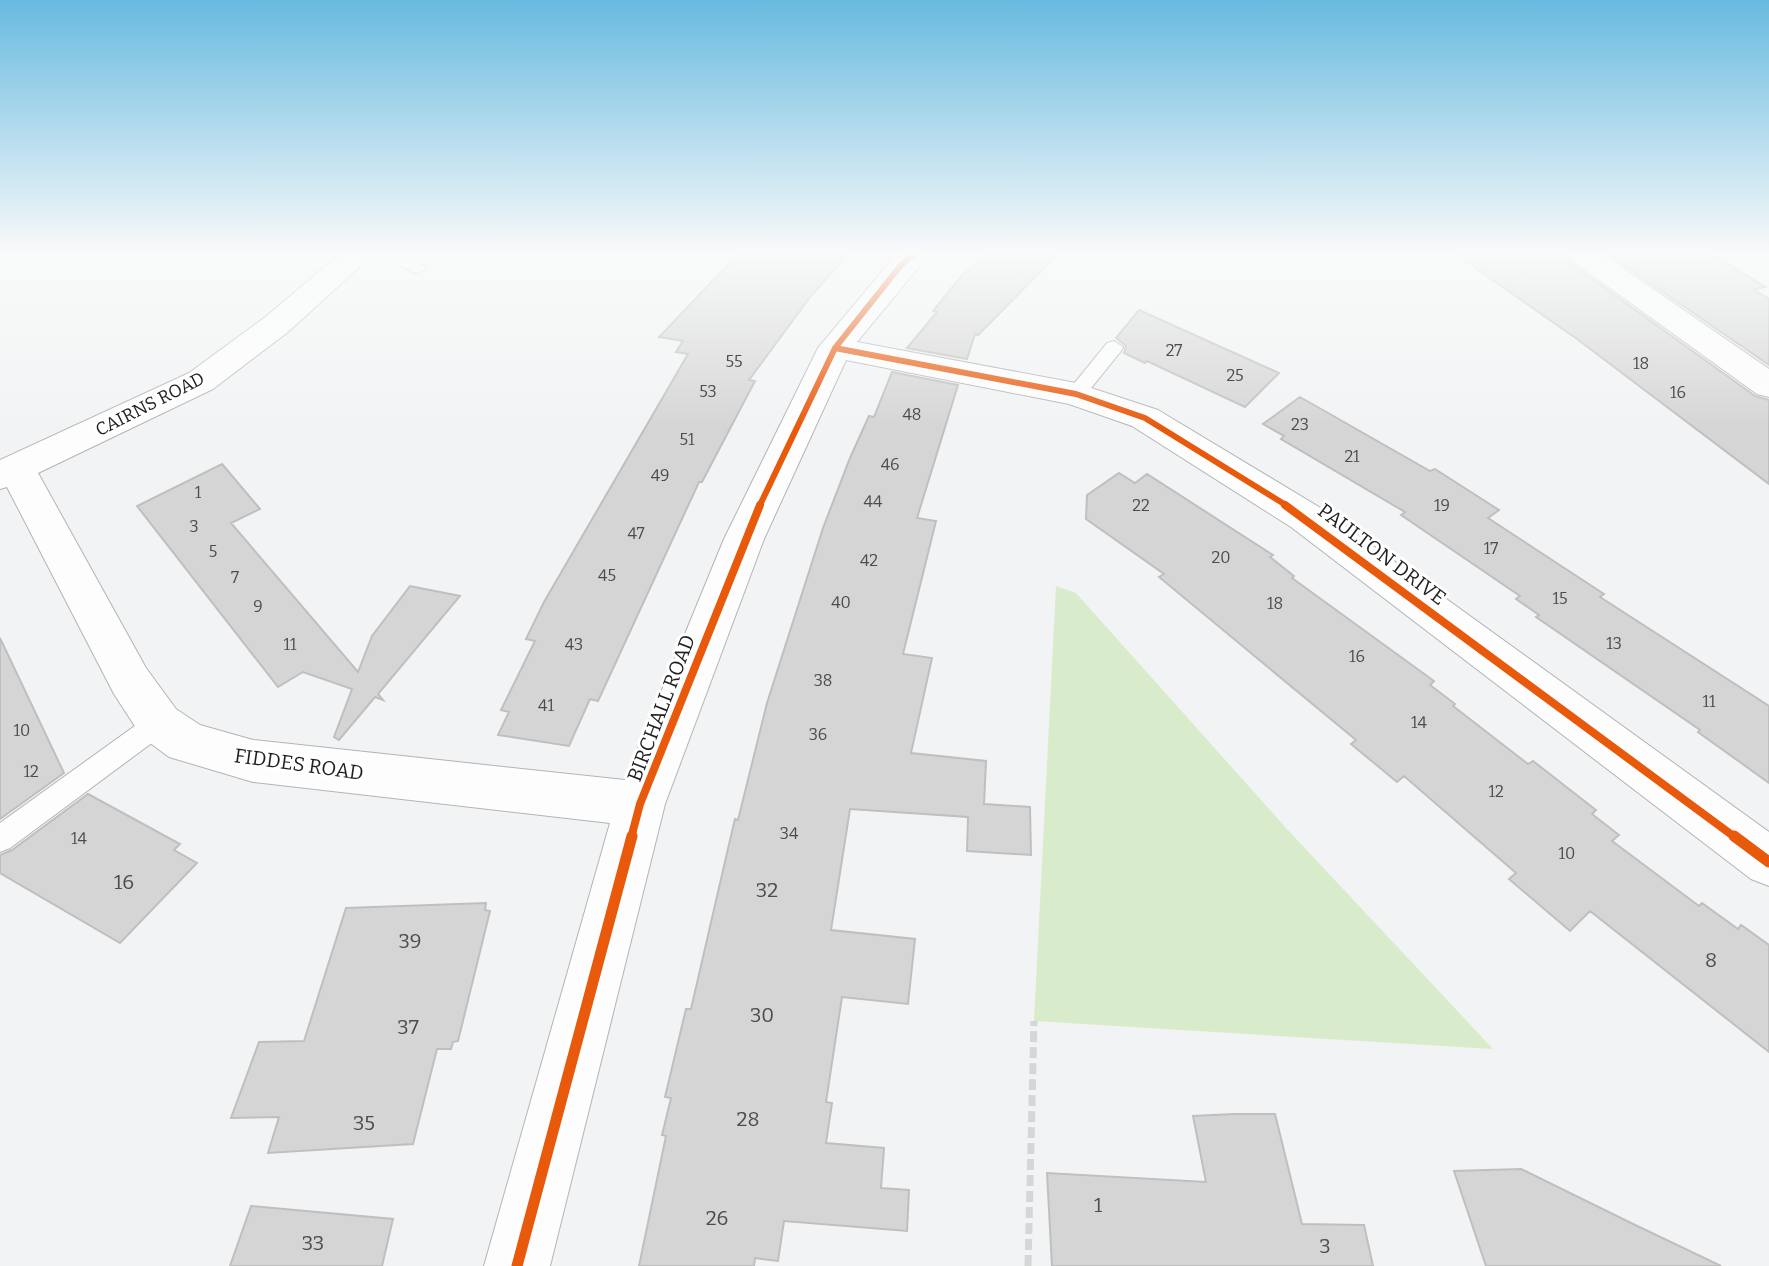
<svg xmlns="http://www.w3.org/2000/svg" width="1769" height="1266" font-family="Bitter,serif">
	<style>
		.green { fill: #d8eccb }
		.building { fill: #d5d5d5; stroke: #bfbfc0; stroke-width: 2 }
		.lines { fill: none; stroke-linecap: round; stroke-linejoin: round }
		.lane-casing { stroke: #b3b4b4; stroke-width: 2 }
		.street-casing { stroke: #b3b4b4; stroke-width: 2 }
		.path { stroke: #d6d6d7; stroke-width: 7; stroke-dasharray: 11 5; stroke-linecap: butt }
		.lane { fill: #fdfdfd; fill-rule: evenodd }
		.street { fill: #fdfdfd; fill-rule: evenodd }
		.cycleway-far2-casing { stroke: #fff; stroke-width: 10 }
		.cycleway-far1-casing { stroke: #fff; stroke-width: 13 }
		.cycleway-casing { stroke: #fff; stroke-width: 16 }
		.cycleway-far2 { stroke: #e8590c; stroke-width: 6 }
		.cycleway-far1 { stroke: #e8590c; stroke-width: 8 }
		.cycleway { stroke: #e8590c; stroke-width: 11 }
		.labels { text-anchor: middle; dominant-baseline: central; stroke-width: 6; stroke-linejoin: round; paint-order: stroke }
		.number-label { font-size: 16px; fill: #4c4c4c }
		.far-street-label { font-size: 18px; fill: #1e1f1f; stroke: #fff }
		.street-label { font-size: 20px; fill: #1e1f1f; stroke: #fff }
		.near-number-label { font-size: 20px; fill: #4c4c4c }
	</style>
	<rect width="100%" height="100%" fill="#f2f3f4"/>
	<path class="green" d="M1056,586L1076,593L1286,828L1493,1049L1034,1021Z"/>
	<path class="building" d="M741,251H851L811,296L749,380L755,381L702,482H699L598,701L590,699L569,746L498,735L509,712L501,710L535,641L526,639L544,602L688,354L676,352L683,341L659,337Z
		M989,251H1061L978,335L975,334L967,359L907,348L937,312L933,311L959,279Z
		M1451,251H1560L1565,259L1755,396L1769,400V484L1577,339Z
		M1603,251H1708L1765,287L1754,290L1769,299V365Z
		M1139,310L1221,347L1279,373L1245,407L1147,361L1145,363L1124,353L1126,346L1116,338Z
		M892,372L958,385L917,518L936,521L903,654L932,658L911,753L986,761L984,804L1030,807L1031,855L967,851L968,817L850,809L831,930L915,939L908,1004L842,997L826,1102L832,1103L826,1143L884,1148L881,1188L909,1190L907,1231L784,1221L778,1261L755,1258L754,1266H639L666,1136L662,1135L671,1098L665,1097L686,1009H691L730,840L735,819L738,820L767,703L823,528L850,458L869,416L874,417Z
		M1300,397L1430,471L1435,469L1499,510L1488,518L1604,594L1600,597L1769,706V783L1698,732L1700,730L1536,617L1539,615L1516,599L1520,596L1401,515L1405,512L1281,439L1284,436L1263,424Z
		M222,464L260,509L231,523L358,672L372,636L410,586L460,596L378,694L383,700L375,697L339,740L334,737L352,689L303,672L278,687L137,506Z
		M1119,473L1135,483L1147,474L1273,555L1270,557L1294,576L1292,578L1434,681L1430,685L1455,704L1453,706L1528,764L1533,761L1596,810L1592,814L1619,835L1612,841L1699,906L1702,903L1738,929L1741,925L1769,945V1052L1590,911L1570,931L1509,879L1516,873L1404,776L1397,782L1351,744L1356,740L1159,577L1164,574L1086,519L1087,495Z
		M0,638L64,773L0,819Z
		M88,794L180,844L174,850L197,863L120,943L0,873V855L12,850Z
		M486,903L485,910L490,911L458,1041L453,1042L451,1049H437L413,1144L268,1153L279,1117L231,1118L259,1042L304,1041L346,908Z
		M1234,1114H1275L1302,1224L1364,1225L1373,1266H1052L1047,1173L1206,1182L1193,1116Z
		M1521,1169L1629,1222L1721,1266H1486L1454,1171Z
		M251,1206L393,1219L382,1266H230Z"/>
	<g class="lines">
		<defs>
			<path id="lane" d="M375,251H395L426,268L418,273L412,272Z
				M1114,341L1123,347L1121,351L1083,398H1069L1066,394L1069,390L1107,343Z
				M159,712L168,715L172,723L168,731L10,848L0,852V823L150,715Z"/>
			<path id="street" d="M344,251H377L288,332L213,389L38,473L146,668L176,709L200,725L253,740L625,780L724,539L818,348L899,251H932L857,342L1076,383L1158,410L1319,507L1769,832V886L1751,879L1291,527L1132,426L1069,404L846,360L764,539L665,804L550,1266H484L610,823L253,782L169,757L142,737L114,694L7,487L0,489V460L189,373L264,318Z
				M1563,251H1598L1769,369V397L1757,394L1567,257Z"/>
		</defs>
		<use href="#lane" class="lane-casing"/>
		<use href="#street" class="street-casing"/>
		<path class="path" d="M1028,1266L1034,1021"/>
		<use href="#lane" class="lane"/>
		<use href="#street" class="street"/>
		<defs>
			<path id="cycleway-far2" d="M835,348L1076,394L1145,418L1289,507
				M759,507L835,348L901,265L917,251"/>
			<path id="cycleway-far1" d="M1285,505L1736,838
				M631,838L640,804L760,505"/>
			<path id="cycleway" d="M1734,836L1769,862
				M517,1266L632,836"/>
		</defs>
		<use href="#cycleway-far2" class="cycleway-far2-casing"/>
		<use href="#cycleway-far1" class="cycleway-far1-casing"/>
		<use href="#cycleway" class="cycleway-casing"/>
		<use href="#cycleway-far2" class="cycleway-far2"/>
		<use href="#cycleway-far1" class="cycleway-far1"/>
		<use href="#cycleway" class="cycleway"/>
	</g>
	<linearGradient id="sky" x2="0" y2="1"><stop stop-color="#68bae0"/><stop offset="0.59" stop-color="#f9fafa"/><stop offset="1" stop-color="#f9fafa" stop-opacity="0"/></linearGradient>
	<rect width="1769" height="428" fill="url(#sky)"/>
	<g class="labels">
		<g class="number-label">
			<text x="1174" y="350">27</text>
			<text x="734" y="361">55</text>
			<text x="1641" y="363">18</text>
			<text x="1235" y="375">25</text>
			<text x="708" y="391">53</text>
			<text x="1678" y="392">16</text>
			<text x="912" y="414">48</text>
			<text x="1300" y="424">23</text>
			<text x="687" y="439">51</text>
			<text x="1352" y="456">21</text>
			<text x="890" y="464">46</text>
			<text x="660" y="475">49</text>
			<text x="198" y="492">1</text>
			<text x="873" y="501">44</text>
			<text x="1141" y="505">22</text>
			<text x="1442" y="505">19</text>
			<text x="194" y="526">3</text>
			<text x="636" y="533">47</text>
			<text x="1491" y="548">17</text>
			<text x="213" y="551">5</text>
			<text x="1221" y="557">20</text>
			<text x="869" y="560">42</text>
			<text x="607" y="575">45</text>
			<text x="235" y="577">7</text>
			<text x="1560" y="598">15</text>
			<text x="841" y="602">40</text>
			<text x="1275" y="603">18</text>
			<text x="258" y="606">9</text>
			<text x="1614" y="643">13</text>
			<text x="290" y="644">11</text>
			<text x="574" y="644">43</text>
			<text x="1357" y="656">16</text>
			<text x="823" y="680">38</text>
			<text x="1709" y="701">11</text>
			<text x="546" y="705">41</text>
			<text x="1419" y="722">14</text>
			<text x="22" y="730">10</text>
			<text x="818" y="734">36</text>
			<text x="31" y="771">12</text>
			<text x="1496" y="791">12</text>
			<text x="789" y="833">34</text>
			<text x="79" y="838">14</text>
			<text x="1567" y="853">10</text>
		</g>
		<g class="far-street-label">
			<text transform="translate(150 404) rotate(-27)">CAIRNS ROAD</text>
		</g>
		<g class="street-label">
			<text transform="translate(1382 554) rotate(37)">PAULTON DRIVE</text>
			<text transform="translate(661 708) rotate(-69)">BIRCHALL ROAD</text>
			<text transform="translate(299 764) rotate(8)">FIDDES ROAD</text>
		</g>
		<g class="near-number-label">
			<text x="124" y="882">16</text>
			<text x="767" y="890">32</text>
			<text x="410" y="941">39</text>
			<text x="1711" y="960">8</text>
			<text x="762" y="1015">30</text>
			<text x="408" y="1027">37</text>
			<text x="748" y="1119">28</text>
			<text x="364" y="1123">35</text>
			<text x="1098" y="1205">1</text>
			<text x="717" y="1218">26</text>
			<text x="313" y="1243">33</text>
			<text x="1325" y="1246">3</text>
		</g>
	</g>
</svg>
